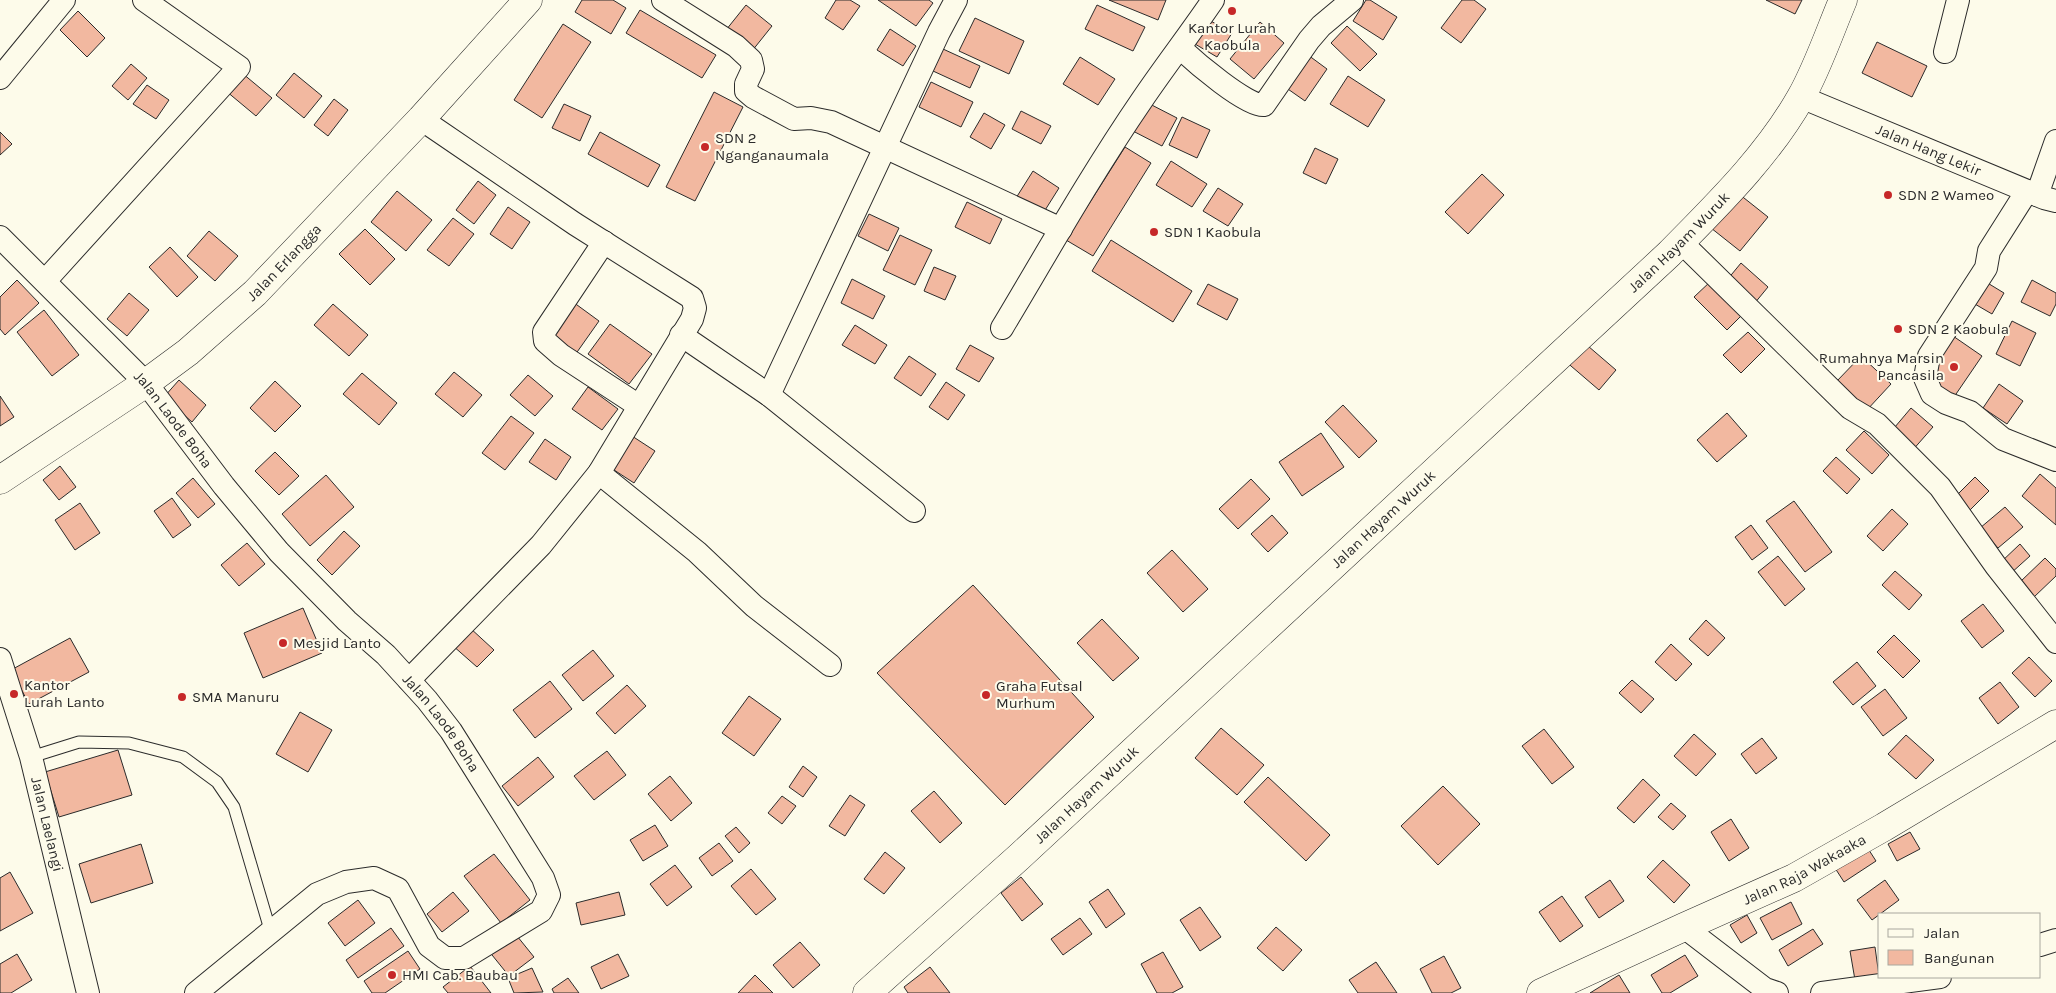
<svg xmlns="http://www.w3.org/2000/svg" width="2056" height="993" font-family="Karla,sans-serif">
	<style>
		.building { fill: #f2b8a0; stroke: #2b2b2b }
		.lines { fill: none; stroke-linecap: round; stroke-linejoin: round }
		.service-casing { stroke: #2b2b2b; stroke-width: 13 }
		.minor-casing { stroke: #2b2b2b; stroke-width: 24 }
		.tertiary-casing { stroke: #2b2b2b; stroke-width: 29 }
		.service { stroke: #fdfbea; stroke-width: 11 }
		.minor { stroke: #fdfbea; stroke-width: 22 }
		.tertiary { stroke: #fdfbea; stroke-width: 28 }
		.poi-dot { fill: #c62828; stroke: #fdfbea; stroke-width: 2 }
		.labels { text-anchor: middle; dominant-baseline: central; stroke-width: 4; stroke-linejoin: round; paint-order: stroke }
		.poi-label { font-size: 15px; fill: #2b2b2b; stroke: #fdfbea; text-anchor: start }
		.street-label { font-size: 15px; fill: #2b2b2b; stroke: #fdfbea }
	</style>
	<rect width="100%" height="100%" fill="#fdfbea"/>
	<path class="building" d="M582,0H613L626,8L611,34L575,12Z
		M836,0H850L860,6L843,30L825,18Z
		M878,0H929L933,3L916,26Z
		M1109,0H1166L1158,20Z
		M1366,0H1370L1397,17L1383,40L1353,21Z
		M1462,0H1474L1486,9L1461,43L1441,28Z
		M1766,0H1802L1795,14Z
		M746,5L772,26L752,51L726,30Z
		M1097,5L1145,27L1133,51L1085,29Z
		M640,10L716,55L702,78L626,33Z
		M78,11L105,38L87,57L60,30Z
		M975,18L1024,41L1009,74L959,51Z
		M1209,20L1232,33L1217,57L1195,44Z
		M1260,22L1284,43L1254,79L1230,59Z
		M563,24L591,42L542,118L514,100Z
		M1347,26L1377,54L1360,71L1331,43Z
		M890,29L916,46L903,66L877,50Z
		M1877,42L1927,66L1912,97L1862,73Z
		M943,49L980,66L970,88L933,71Z
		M1308,55L1327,69L1305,101L1285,87Z
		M1080,57L1115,79L1098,105L1063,84Z
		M131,64L147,78L128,100L112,86Z
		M242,73L272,98L256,116L226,91Z
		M294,73L322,96L304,118L276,95Z
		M1348,76L1385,100L1368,127L1330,104Z
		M931,82L973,102L961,127L919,107Z
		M147,85L169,100L156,119L133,104Z
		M714,92L743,107L695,201L666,187Z
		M334,99L348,110L328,136L314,125Z
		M1144,101L1177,118L1162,146L1129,129Z
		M564,104L591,116L580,141L552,128Z
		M1021,111L1051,126L1041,144L1012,129Z
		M984,113L1005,125L991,149L970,137Z
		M1182,117L1210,130L1197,158L1169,145Z
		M0,132L12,144L0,155Z
		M600,132L660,165L648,187L588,154Z
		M1125,147L1151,163L1093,256L1066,240Z
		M1315,148L1338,159L1326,184L1303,173Z
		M1171,161L1207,184L1192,207L1156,185Z
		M1033,171L1059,188L1042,215L1016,198Z
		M1482,174L1504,195L1468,234L1445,212Z
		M478,181L496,195L474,224L456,210Z
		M1218,188L1243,204L1228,226L1203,211Z
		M397,191L432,220L406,251L371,222Z
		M1739,194L1768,217L1740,251L1711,228Z
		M967,202L1002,219L990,244L955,227Z
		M508,207L530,222L512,249L490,234Z
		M869,214L899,228L888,251L858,236Z
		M453,218L474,234L449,266L427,250Z
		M365,229L395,259L370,285L339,254Z
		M209,231L238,256L215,281L187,256Z
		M900,235L932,250L915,285L883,270Z
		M1111,240L1192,291L1173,322L1092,271Z
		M170,247L198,277L177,297L149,267Z
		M1741,263L1768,287L1754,304L1727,280Z
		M934,267L956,276L945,300L924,291Z
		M852,279L885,296L873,319L841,303Z
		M1981,279L2004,293L1992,314L1968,300Z
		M17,280L39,303L5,335L0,329V297Z
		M2032,280L2056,293V304L2050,316L2021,302Z
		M1711,281L1744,313L1727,330L1694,297Z
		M1208,284L1238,299L1227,320L1197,304Z
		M129,293L149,310L127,336L107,319Z
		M573,302L599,321L575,355L549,336Z
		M333,304L368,335L349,356L314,325Z
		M44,310L79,355L52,376L17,332Z
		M2012,321L2036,333L2020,366L1996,354Z
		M610,324L652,354L629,384L588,354Z
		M855,325L887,345L875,364L842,345Z
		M1748,332L1765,349L1741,373L1723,355Z
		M1953,336L1982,356L1954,397L1925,378Z
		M1581,340L1616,370L1599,390L1564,360Z
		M970,345L994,358L979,382L956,369Z
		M909,356L936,374L921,396L894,378Z
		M1861,356L1891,384L1866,411L1836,382Z
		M454,372L482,395L463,417L435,394Z
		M362,373L397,403L379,425L343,394Z
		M528,375L553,396L535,416L510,395Z
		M179,380L206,405L192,422L164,397Z
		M275,381L301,406L275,432L250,408Z
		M946,382L965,395L948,420L929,407Z
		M1999,384L2023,401L2007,424L1983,408Z
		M588,387L618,409L602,430L572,409Z
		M0,396L14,417L0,426Z
		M1343,405L1377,441L1359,458L1325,422Z
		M1911,408L1933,427L1911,452L1889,434Z
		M1727,413L1747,436L1717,462L1697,440Z
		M511,416L534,433L505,470L482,453Z
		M1864,431L1889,455L1872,474L1846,450Z
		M1321,433L1344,467L1302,496L1279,462Z
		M632,436L655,451L634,483L611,468Z
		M545,439L571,457L556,480L529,462Z
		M275,452L299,476L279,495L255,471Z
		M1836,457L1860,479L1847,494L1823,471Z
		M60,466L76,487L59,500L43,480Z
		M2040,474L2056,488V525L2022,496Z
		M326,475L354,507L310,546L282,514Z
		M1975,477L1989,491L1969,511L1955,497Z
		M193,478L215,504L198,518L176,493Z
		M1251,479L1270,499L1238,529L1219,509Z
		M172,498L191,525L173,538L154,511Z
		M1794,501L1832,552L1805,572L1766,521Z
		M80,503L100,533L75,550L55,520Z
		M2005,507L2023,527L1998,548L1980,528Z
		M1892,509L1908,524L1883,551L1867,536Z
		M1272,515L1288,533L1268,552L1251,534Z
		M1751,525L1768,548L1752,560L1735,537Z
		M344,531L360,546L332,575L317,560Z
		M247,543L265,564L239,586L221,565Z
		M2020,544L2030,556L2010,574L2000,563Z
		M1172,550L1208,589L1183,612L1147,573Z
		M1778,556L1805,589L1785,606L1758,572Z
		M2045,558L2056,569V576L2034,597L2020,582Z
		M1895,571L1922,595L1909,610L1882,585Z
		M973,585L1094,717L1005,805L877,673Z
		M1983,604L2004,631L1982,648L1961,621Z
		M303,608L322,653L263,678L244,633Z
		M1102,619L1139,658L1113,681L1077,643Z
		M1706,620L1725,638L1708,656L1689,639Z
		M469,627L494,650L477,667L452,645Z
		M1894,635L1920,661L1903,678L1877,652Z
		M70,638L89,672L29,704L11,670Z
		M1671,644L1692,664L1676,681L1655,662Z
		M593,650L614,676L583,701L562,675Z
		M2029,657L2052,681L2035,697L2012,673Z
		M1857,662L1876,686L1853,705L1833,682Z
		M1632,680L1654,699L1641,713L1619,693Z
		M550,681L572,709L535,738L513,710Z
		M2000,682L2019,707L1998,724L1979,698Z
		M627,685L646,706L615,734L596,713Z
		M1885,689L1907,718L1883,736L1861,707Z
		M749,696L781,719L754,756L722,733Z
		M300,712L332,730L308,772L276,754Z
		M1221,728L1264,765L1237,795L1195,758Z
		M1544,729L1574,767L1552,784L1522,746Z
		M1694,734L1716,754L1696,776L1674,756Z
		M1906,735L1934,760L1916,779L1888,754Z
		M1762,738L1777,758L1756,774L1741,754Z
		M118,750L132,795L59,817L45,772Z
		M607,751L626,775L594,800L574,776Z
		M538,757L554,777L518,806L502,786Z
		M803,766L817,777L803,797L789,787Z
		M670,776L692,803L671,821L648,794Z
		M1268,777L1330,835L1306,861L1244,802Z
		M1643,779L1660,795L1634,823L1617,808Z
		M1443,786L1480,824L1438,865L1401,826Z
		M934,791L962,823L940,843L911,811Z
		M850,795L865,805L845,836L829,826Z
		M782,796L796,806L782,824L768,813Z
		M1671,803L1686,816L1673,830L1658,817Z
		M1731,819L1749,848L1729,861L1711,832Z
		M655,825L668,846L643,861L630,840Z
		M736,827L750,843L739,853L725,836Z
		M1910,832L1920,849L1897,861L1888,844Z
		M719,843L733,861L712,876L699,858Z
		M141,844L153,883L91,903L79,864Z
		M1867,847L1876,861L1844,882L1835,868Z
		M885,852L905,868L884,894L864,879Z
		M494,854L530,900L501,923L464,876Z
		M1663,860L1690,885L1674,903L1647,877Z
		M675,865L692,887L667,906L650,884Z
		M751,869L776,899L756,915L731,886Z
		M10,872L33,913L0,931V878Z
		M1021,877L1043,904L1022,921L1001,893Z
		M1610,880L1624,901L1599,918L1585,897Z
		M1885,880L1899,900L1872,920L1857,900Z
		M1108,889L1125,914L1106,928L1089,902Z
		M453,892L469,911L442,932L427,914Z
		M619,892L625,915L581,925L576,903Z
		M1562,896L1583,926L1560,942L1539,912Z
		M358,900L375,923L345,946L328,923Z
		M1791,902L1802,924L1772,940L1760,918Z
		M1200,907L1221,937L1200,951L1180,920Z
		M1747,915L1757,933L1741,943L1730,925Z
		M1080,918L1092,934L1063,955L1051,939Z
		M1276,927L1302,950L1283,971L1257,948Z
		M391,928L404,946L358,978L346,960Z
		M1813,929L1823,944L1788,966L1779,950Z
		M513,931L534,957L509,976L488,950Z
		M800,942L820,965L793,988L773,965Z
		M1875,947L1879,976L1855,980L1850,951Z
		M408,951L420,969L385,993H372L364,981Z
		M1163,952L1183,987L1172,993H1157L1141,964Z
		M17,954L32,980L11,993H0V964Z
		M618,954L629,976L601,989L591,967Z
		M1685,955L1698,976L1670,993H1662L1651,975Z
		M1444,956L1461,988L1451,993H1432L1420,969Z
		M1376,962L1397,993H1358L1349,980Z
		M470,966L491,993H448L443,987Z
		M930,967L950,993H908L904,987Z
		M532,968L543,992L514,993L508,978Z
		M755,975L773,993H738Z
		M1619,975L1630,993H1590Z
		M568,978L579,993H554L552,989Z"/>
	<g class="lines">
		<defs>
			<path id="service" d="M31,757L79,742L129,743L183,757L217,782L234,807L271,933"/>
			<g id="minor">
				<path d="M663,0L736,46L751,60L753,69L746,84V91L753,97L794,119L811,118L831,122L1061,229"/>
				<path d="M1180,48C1194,61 1247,107 1264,105L1309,40L1321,26L1352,0"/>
				<path d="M1945,52L1958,0"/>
				<path d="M0,78L64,0"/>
				<path id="s1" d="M1801,97L2044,198L2056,201"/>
				<path d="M2027,191L1989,251L1986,268L1929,356L1925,378L1932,394L1946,403L1970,412L2003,439L2056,460"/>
				<path d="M2037,195L2056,141"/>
				<path id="s2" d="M0,237L146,383L224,486L279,552L347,621L386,655L427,700L451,731L473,766L543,878L549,895L541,911L464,958H445L429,946L398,889L374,878L346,882L317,894L196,993"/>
				<path d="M604,242L544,332L545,341L561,355L639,406"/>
				<path d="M1681,242L1850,408L1877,424L1940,487L1996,566L2056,642"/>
				<path d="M45,281L239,67L144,0"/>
				<path d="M1002,328C1048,251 1092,173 1142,100C1165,66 1190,34 1213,0"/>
				<path d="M681,335L769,395L914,511"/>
				<path d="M769,395L939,32L956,0"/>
				<path d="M599,473L697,552L754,606L830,665"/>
				<path id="s3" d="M0,659L31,757L88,993"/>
				<path d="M409,680L541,545L599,473L692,319L695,308L692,298L575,224L421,119"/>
				<path d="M1684,927L1765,989L1777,993"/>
				<path d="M2040,945L2056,940"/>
				<path d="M1822,993L1940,977"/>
			</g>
			<g id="tertiary">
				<path id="s4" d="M0,480L146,383L188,352L255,293L421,119L528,0"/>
				<path id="s5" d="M867,993L1019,857L1669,254C1716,206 1767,157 1801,97C1817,69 1830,31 1843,0"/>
				<path id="s6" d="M1541,993L1684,927L1794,878L1884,827L2056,724"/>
			</g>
		</defs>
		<use href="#service" class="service-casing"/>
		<use href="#minor" class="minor-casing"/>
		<use href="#tertiary" class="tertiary-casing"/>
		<use href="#service" class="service"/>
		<use href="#minor" class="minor"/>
		<use href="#tertiary" class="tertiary"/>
	</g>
	<g class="poi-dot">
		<circle cx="1232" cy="11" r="5"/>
		<circle cx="705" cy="147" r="5"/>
		<circle cx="1888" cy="195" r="5"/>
		<circle cx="1154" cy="232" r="5"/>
		<circle cx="1898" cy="329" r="5"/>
		<circle cx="1954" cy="367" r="5"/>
		<circle cx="283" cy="643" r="5"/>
		<circle cx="14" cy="694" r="5"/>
		<circle cx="986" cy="695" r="5"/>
		<circle cx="182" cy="697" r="5"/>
		<circle cx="392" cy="975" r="5"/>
	</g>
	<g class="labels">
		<g class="poi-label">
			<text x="1232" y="28" text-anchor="middle">Kantor Lurah<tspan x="1232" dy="17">Kaobula</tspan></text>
			<text x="715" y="138">SDN 2<tspan x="715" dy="17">Nganganaumala</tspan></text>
			<text x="1898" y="195">SDN 2 Wameo</text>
			<text x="1164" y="232">SDN 1 Kaobula</text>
			<text x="1908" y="329">SDN 2 Kaobula</text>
			<text x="1944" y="358" text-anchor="end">Rumahnya Marsin<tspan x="1944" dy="17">Pancasila</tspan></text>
			<text x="293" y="643">Mesjid Lanto</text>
			<text x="24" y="685">Kantor<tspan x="24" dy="17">Lurah Lanto</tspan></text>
			<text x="996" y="686">Graha Futsal<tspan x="996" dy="17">Murhum</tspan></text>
			<text x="192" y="697">SMA Manuru</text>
			<text x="402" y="975">HMI Cab. Baubau</text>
		</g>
		<g class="street-label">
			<text stroke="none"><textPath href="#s1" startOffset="138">Jalan Hang Lekir</textPath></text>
			<text stroke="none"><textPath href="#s5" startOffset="1106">Jalan Hayam Wuruk</textPath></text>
			<text stroke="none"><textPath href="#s4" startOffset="359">Jalan Erlangga</textPath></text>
			<text stroke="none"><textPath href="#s2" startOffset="252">Jalan Laode Boha</textPath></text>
			<text stroke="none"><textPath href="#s5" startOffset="701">Jalan Hayam Wuruk</textPath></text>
			<text stroke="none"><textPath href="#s2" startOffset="658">Jalan Laode Boha</textPath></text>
			<text stroke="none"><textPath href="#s5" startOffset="296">Jalan Hayam Wuruk</textPath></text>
			<text stroke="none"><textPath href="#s3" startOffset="172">Jalan Laelangi</textPath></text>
			<text stroke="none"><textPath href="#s6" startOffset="291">Jalan Raja Wakaaka</textPath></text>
		</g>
	</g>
	<rect x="1878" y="913" width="162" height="65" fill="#fdfbea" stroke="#a9a89e"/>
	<rect x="1888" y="929" width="25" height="8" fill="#fdfbea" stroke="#a9a89e"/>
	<text x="1924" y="938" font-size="15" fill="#2b2b2b">Jalan</text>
	<rect x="1888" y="950" width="25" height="15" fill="#f2b8a0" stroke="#a9a89e"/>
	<text x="1924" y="963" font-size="15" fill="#2b2b2b">Bangunan</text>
</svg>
